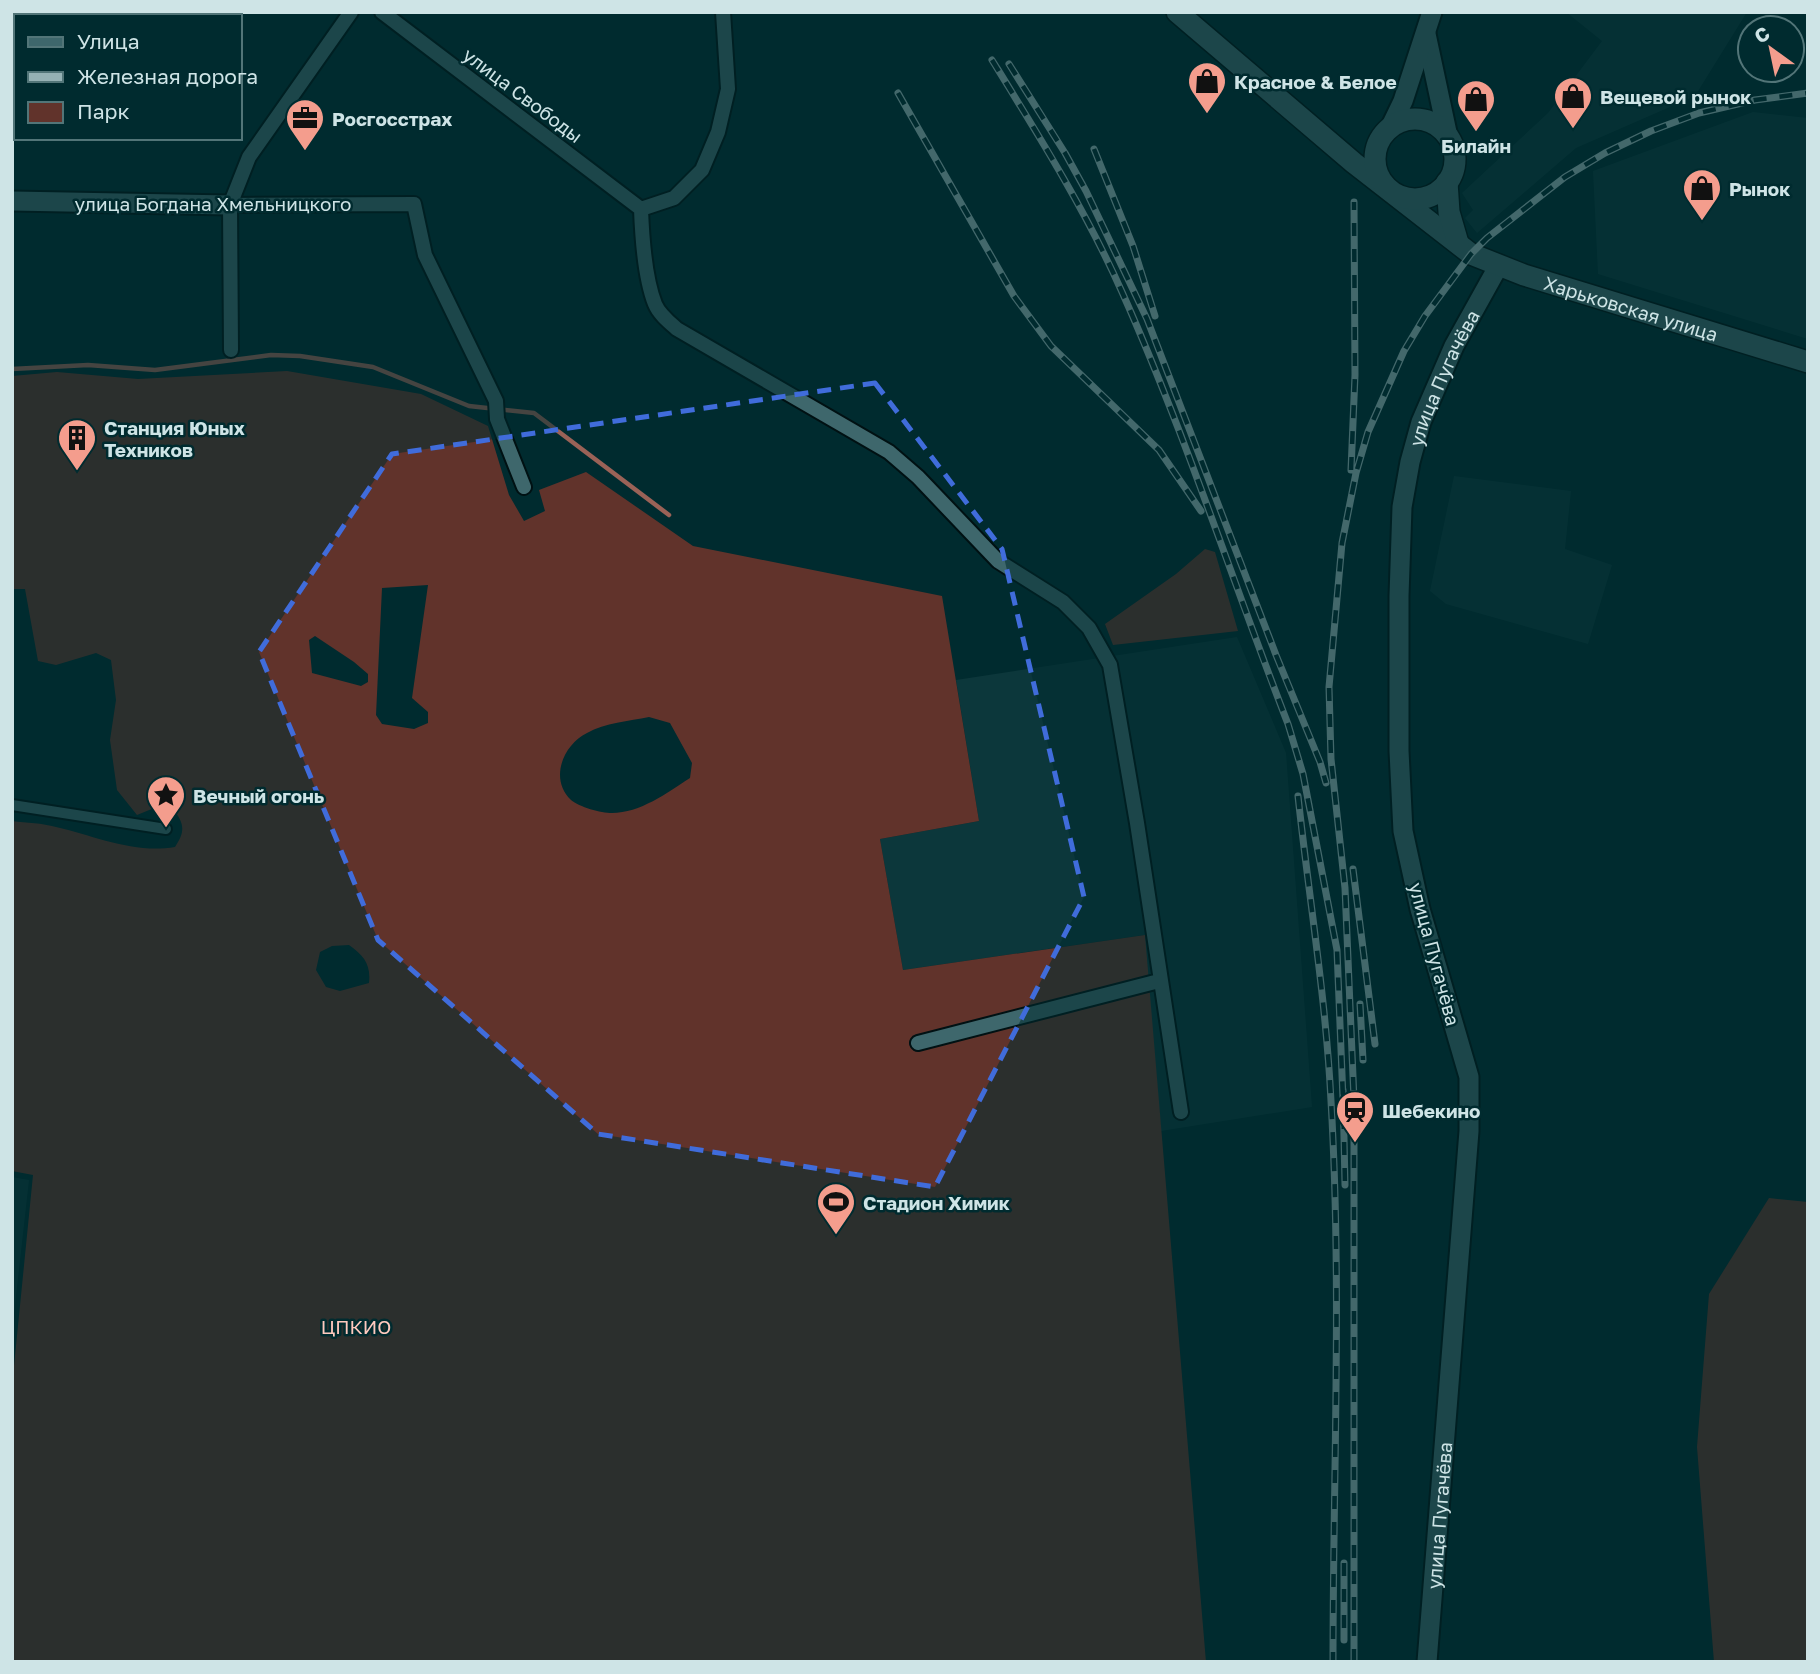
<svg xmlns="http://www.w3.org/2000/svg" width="1820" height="1674" font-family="'Golos Text',sans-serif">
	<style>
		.built { fill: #0c373b }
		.green { fill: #61332b; fill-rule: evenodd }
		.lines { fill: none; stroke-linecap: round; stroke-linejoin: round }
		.stream { stroke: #9a6257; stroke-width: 4.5 }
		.pedestrian-casing { stroke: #001113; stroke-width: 14 }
		.minor-casing { stroke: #001113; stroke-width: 18 }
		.tertiary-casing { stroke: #001113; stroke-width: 23 }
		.secondary-casing { stroke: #001113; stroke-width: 24 }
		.pedestrian { stroke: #3e676c; stroke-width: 10 }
		.minor { stroke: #3e676c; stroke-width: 14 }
		.tertiary { stroke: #3e676c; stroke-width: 19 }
		.secondary { stroke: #3e676c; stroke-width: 21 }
		.rail-casing { stroke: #95b1b4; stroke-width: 7 }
		.rail { stroke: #002b2f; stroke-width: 4.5; stroke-dasharray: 13; stroke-linecap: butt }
		.marked { fill: none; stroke: #406cdb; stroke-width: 5; stroke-dasharray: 14 9; stroke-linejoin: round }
		.labels { text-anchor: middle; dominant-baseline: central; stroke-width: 5; stroke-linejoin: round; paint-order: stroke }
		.poi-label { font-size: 19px; font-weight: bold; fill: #cee4e6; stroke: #002b2f; text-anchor: start }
		.street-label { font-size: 19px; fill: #cee4e6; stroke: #002b2f }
		.park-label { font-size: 19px; fill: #fec9be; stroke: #002b2f }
	</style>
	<rect width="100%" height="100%" fill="#002b2f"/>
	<path class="built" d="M1566,12H1747L1695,96L1576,148L1477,233L1465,218L1473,210L1462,193L1548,113L1602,41Z
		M1753,112L1808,118V339L1598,274L1593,171Z
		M1454,476L1571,491L1565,549L1612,565L1588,644L1446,604L1430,591Z
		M1237,637L1286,753L1312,1107L1161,1131L1144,935L903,970L880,839L979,821L956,680Z
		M12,1177L29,1180L12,1332Z"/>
	<path class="green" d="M287,371L421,394L488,426L509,495L524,521L545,511L539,490L586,472L693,546L942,596L979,821L880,839L903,970L1145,935L1206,1662H12V1386L33,1175L12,1171V821C27,823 42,823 56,827C95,836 134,854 175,847C185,832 185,824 173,809L159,806L137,815L117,790L110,740L116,700L111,660L96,653L56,665L38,661L25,589H12V376L57,372L138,379ZM428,585L412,698L428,712V723L414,729L382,724L376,715L382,588ZM315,636L354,662L368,674V682L361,686L312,673L309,640ZM649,717L670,723L692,763L690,778C667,793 640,813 612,813C601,813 579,807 571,800C549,779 563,745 587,733C605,723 629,721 649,717ZM349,945C364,956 371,964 369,983L340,991L326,987L316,970L320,952L332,946Z
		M1205,549L1215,552L1238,631L1113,645L1105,624L1176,574Z
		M1769,1198L1808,1202V1662H1714L1697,1447L1709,1294Z"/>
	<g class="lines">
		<path class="stream" d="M12,369L88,365L155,370L271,355L300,356L373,367L469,406L534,413L669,515"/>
		<defs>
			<path id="pedestrian" d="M12,805L166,829"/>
			<path id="minor" d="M382,12L641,209
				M723,12L728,89L718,132L702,170L674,198L641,209C642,236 645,279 655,304C659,314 669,322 677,329L889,452L918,477L998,561L1063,602L1089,628L1110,665L1137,823L1181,1112
				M230,205L414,204L425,255L496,401L497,419L524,487
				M231,350L230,205L249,157L351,12
				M918,1043L1159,981"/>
			<g id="tertiary">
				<path d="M1426,34L1448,137"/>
				<path d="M1390,128L1403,101L1432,12"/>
				<path d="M12,201L230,205"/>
				<path id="s1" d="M1427,1662L1469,1131V1077L1420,909L1403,831L1399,751V596L1402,507L1410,462L1421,422L1454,346L1499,265"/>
			</g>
			<g id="secondary">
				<path id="s2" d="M1177,12L1354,163L1471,254L1524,275L1808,362"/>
				<circle cx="1415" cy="159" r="40"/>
				<path d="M1447,182L1449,212L1458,243"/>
			</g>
		</defs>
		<use href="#pedestrian" class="pedestrian-casing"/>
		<use href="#minor" class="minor-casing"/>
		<use href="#tertiary" class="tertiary-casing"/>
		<use href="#secondary" class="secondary-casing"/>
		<use href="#pedestrian" class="pedestrian"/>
		<use href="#minor" class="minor"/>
		<use href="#tertiary" class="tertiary"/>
		<use href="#secondary" class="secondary"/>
		<defs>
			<path id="rail" d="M992,60C1039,136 1086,211 1122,292C1185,433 1232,580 1288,724L1303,774L1337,950L1343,1099
				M1009,64L1065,153L1086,191L1147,319L1276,655L1320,762L1326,783
				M898,93L1014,296L1051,346L1159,450L1201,511
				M1094,149L1133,246L1155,316
				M1351,470L1355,375L1354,202
				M1298,796C1309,898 1326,999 1331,1101C1342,1288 1333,1475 1333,1662
				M1353,869L1375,1044
				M1360,1004L1363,1060
				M1343,1090L1345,1185
				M1344,1563V1640
				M1354,1662V1100L1345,888L1331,759L1329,687L1342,543L1356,473L1368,432L1404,351L1425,316L1471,254L1487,238L1565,177L1605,153L1651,131L1699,113L1755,100L1808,93"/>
		</defs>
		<use href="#rail" class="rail-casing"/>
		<use href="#rail" class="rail"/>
	</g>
	<path d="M0 0H1820V1674H0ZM875,383L1002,549L1084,897L935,1187L598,1134L378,940L259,652L392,454Z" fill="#002b2f" fill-opacity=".55" fill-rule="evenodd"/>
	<path class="marked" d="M875,383L1002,549L1084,897L935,1187L598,1134L378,940L259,652L392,454Z"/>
	<defs>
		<symbol id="shop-pin" viewBox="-11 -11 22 30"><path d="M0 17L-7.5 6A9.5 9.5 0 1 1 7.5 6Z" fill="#f49d8d" stroke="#002b2f"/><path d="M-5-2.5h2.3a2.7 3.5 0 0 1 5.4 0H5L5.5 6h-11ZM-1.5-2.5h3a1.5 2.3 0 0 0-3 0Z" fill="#111"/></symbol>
		<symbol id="office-pin" viewBox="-11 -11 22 30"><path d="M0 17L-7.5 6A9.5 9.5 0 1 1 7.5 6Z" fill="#f49d8d" stroke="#002b2f"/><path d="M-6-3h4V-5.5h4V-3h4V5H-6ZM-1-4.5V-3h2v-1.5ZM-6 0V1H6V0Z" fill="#111"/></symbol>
		<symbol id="building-pin" viewBox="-11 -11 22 30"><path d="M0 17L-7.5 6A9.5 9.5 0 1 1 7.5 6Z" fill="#f49d8d" stroke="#002b2f"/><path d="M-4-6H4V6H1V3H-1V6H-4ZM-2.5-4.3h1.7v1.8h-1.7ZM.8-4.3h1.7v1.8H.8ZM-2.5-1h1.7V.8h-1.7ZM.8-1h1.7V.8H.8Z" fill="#111"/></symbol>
		<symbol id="sight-pin" viewBox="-11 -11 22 30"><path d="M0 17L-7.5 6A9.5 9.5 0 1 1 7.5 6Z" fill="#f49d8d" stroke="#002b2f"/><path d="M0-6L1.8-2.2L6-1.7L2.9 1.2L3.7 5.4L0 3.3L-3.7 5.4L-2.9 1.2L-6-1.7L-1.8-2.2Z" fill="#111"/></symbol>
		<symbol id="station-pin" viewBox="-11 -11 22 30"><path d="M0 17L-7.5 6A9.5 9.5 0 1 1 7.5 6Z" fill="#f49d8d" stroke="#002b2f"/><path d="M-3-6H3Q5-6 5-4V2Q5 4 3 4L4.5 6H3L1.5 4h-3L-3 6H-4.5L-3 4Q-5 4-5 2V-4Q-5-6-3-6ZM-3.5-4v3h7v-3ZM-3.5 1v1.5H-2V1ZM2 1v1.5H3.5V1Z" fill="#111"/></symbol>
		<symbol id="stadium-pin" viewBox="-11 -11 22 30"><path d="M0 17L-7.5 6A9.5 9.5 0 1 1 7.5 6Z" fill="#f49d8d" stroke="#002b2f"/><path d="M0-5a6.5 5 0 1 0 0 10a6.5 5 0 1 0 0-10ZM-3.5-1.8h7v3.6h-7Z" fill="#111"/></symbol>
	</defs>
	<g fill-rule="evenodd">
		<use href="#shop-pin" x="1185" y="59" width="44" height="60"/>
		<use href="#shop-pin" x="1551" y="74" width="44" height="60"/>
		<use href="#shop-pin" x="1454" y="77" width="44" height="60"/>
		<use href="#office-pin" x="283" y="96" width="44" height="60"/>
		<use href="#shop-pin" x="1680" y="166" width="44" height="60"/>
		<use href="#building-pin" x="55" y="416" width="44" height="60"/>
		<use href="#sight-pin" x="144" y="773" width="44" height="60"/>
		<use href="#station-pin" x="1333" y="1088" width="44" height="60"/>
		<use href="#stadium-pin" x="814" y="1180" width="44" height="60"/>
	</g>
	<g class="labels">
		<g class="poi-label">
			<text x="1234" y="81">Красное &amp; Белое</text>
			<text x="1600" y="96">Вещевой рынок</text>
			<text x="332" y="118">Росгосстрах</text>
			<text x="1476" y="145" text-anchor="middle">Билайн</text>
			<text x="1729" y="188">Рынок</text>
			<text x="104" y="427">Станция Юных<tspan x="104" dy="22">Техников</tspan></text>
			<text x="193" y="795">Вечный огонь</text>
			<text x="1382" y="1110">Шебекино</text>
			<text x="863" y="1202">Стадион Химик</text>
		</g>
		<g class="street-label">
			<text transform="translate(523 95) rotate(37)">улица Свободы</text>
			<text x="213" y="203">улица Богдана Хмельницкого</text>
			<text stroke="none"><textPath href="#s2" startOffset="550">Харьковская улица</textPath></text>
			<text stroke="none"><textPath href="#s1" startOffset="1302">улица Пугачёва</textPath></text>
			<text transform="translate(1435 954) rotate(75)">улица Пугачёва</text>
			<text stroke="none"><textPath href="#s1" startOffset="147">улица Пугачёва</textPath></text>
		</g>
		<g class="park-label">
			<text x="356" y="1326">ЦПКИО</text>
		</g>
	</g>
	<rect width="1820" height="1674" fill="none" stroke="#cee4e6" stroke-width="28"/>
	<rect x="14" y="14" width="228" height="126" fill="#002b2f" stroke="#527578" stroke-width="2"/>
	<rect x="28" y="37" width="35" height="10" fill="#3e676c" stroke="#527578" stroke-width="2"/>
	<text x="77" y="49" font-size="21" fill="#cee4e6">Улица</text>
	<rect x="28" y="72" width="35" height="10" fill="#95b1b4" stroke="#527578" stroke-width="2"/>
	<text x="77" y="84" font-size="21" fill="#cee4e6">Железная дорога</text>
	<rect x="28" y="102" width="35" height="21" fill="#61332b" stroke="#527578" stroke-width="2"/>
	<text x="77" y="119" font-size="21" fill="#cee4e6">Парк</text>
	<g transform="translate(1771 49) rotate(327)"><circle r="33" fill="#002b2f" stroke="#527578" stroke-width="2"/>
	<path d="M0-5L12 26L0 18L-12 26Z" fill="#f49d8d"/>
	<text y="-10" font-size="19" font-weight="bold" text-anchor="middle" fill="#cee4e6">С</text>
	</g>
</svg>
